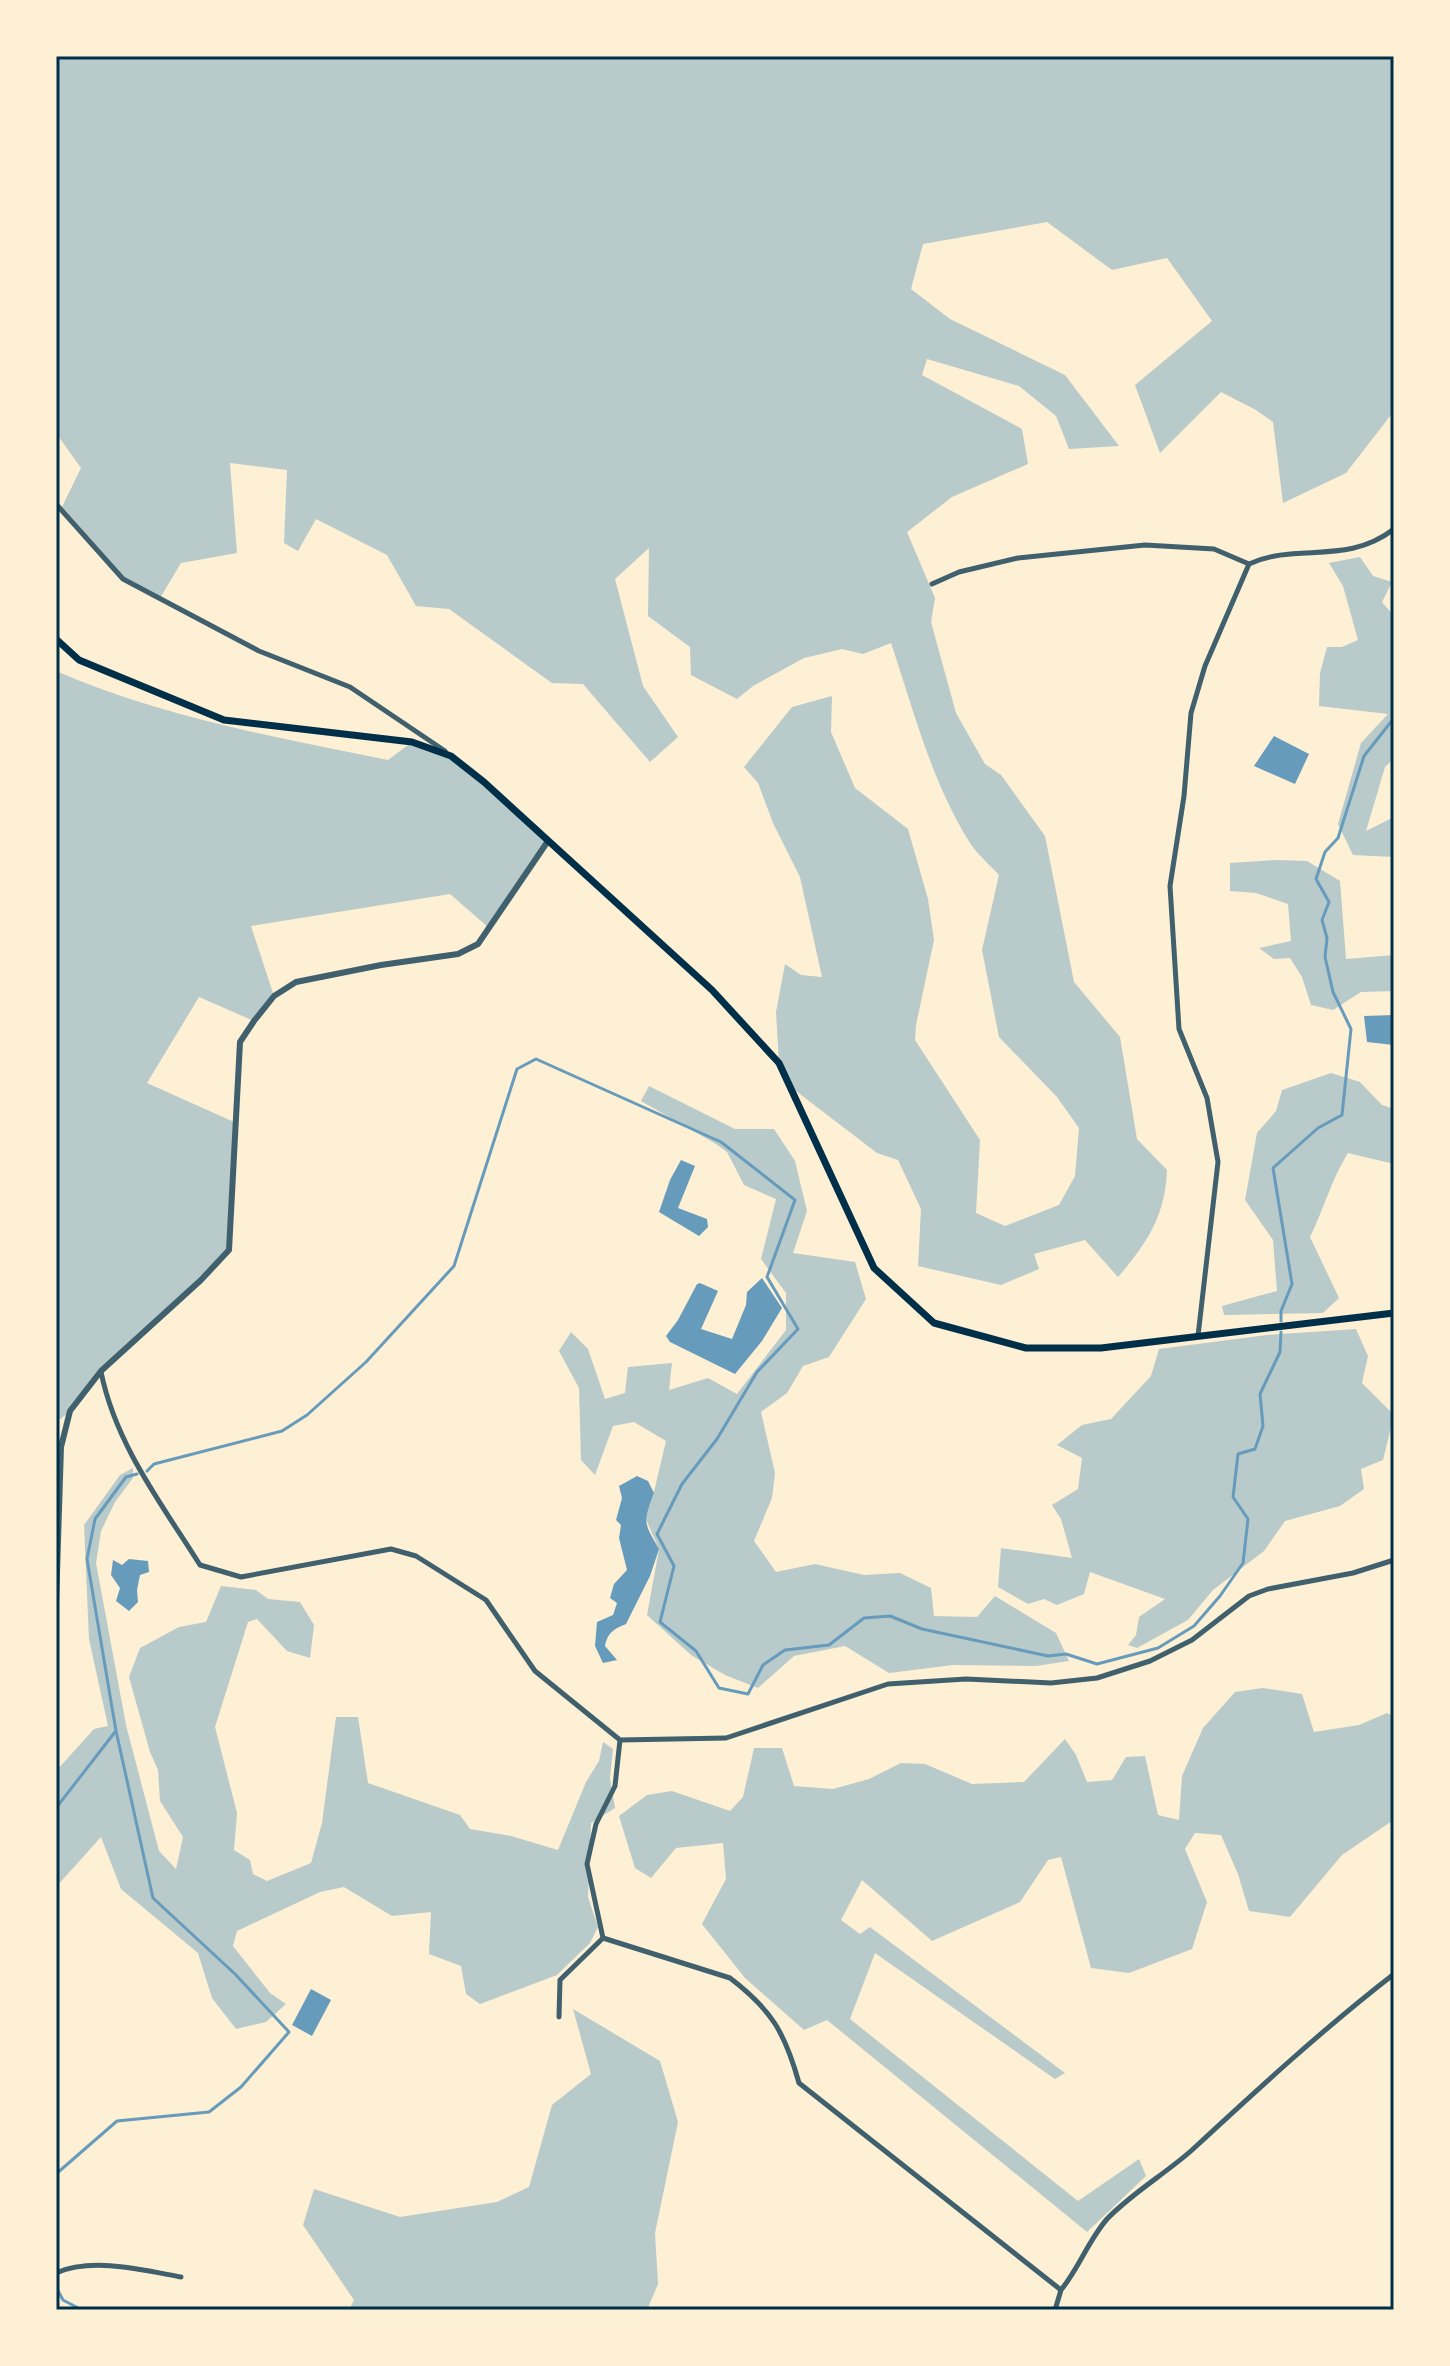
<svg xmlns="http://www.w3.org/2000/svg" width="1450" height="2366" font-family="'PT Sans Narrow',sans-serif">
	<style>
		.green { fill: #b9caca }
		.water { fill: #669bbc }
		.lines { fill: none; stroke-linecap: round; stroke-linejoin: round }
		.stream { stroke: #669bbc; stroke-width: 3 }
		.minor { stroke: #3f606c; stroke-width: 5 }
		.tertiary { stroke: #3f606c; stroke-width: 6 }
		.secondary { stroke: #003049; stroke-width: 7 }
		.neatline { fill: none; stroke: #003049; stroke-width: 3 }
	</style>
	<rect width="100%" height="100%" fill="#fdf0d5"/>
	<path class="green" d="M56,56H1394V411L1346,473L1283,503L1273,422L1256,410L1221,392L1160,453L1135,385L1212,321L1167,258L1112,270L1047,222L923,244L911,289L950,319L1065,375L1119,446L1069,449L1056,416L1019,386L927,359L922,375L1022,429L1028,464L952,497L907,532L935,598L931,622L956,713L985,764L1001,775L1045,836L1074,982L1120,1037L1137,1139L1167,1170C1165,1217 1147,1243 1118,1277L1085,1240L1034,1254L1039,1269L1001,1285L918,1266L921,1209L898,1160L877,1153L792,1088L779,1063L776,1012L785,964L801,975L822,977L800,877L773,823L758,783L744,767L792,707L832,696L831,732L855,788L908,829L928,899L934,940L916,1025L915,1040L980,1140L976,1213L1005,1226L1059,1205L1075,1176L1079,1128L1057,1097L999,1037L982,950L999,875C990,865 978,855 970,843C931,781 914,711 891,643L863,654L842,649L804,658L753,686L737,699L691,675L690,647L648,616L649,548L615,579L643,686L678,737L650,762L583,684L552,683L449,609L416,606L387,555L316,519L298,551L284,543L287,470L230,463L237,553L181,563L159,600L123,579L61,509L81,468L56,433Z
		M1360,557L1373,576L1392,582L1382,602L1394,616V758L1385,767L1366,831L1394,817V857L1353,855L1338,824L1361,743L1388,714L1319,706L1320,673L1327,647H1342L1358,640L1343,586L1329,563Z
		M56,671C161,717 276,737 388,760L412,742L451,756L548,841L489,928L450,894L251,926L274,996L254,1021L199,997L147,1083L234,1122L229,1250L101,1371L70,1411L57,1422Z
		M1277,860L1307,861L1340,881L1346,959L1394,955V991L1361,992L1333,1010L1311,1005L1302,977L1290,958L1274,959L1259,948L1291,941L1288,904L1256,893L1230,891V863Z
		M1331,1073L1360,1082L1382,1105L1394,1109V1164L1348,1153C1331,1180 1324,1209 1310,1237L1339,1298L1323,1313L1224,1315L1222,1306L1277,1291L1273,1240L1245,1200L1257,1133L1276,1111L1282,1090Z
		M649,1086L735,1129H774L795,1161L807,1211L793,1253L855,1262L866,1299L829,1357L803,1366L787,1393L761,1412L775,1473L772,1498L754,1541L776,1572L815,1564L864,1575L900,1573L931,1588L934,1616L977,1617L995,1596L1056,1633L1069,1661L1036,1666L953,1665L889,1673L845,1646L794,1656L758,1688L725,1675L691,1655L647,1615L659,1549L645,1517L653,1496L666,1441L634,1422L613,1426L595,1475L581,1460L579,1388L559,1351L571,1332L588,1349L605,1399L625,1393L628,1367L672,1363L669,1390L708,1378L737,1394L786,1330V1293L761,1259L776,1199L744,1185L727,1152L716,1144L641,1101Z
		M1356,1329L1368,1356L1362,1383L1394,1415L1383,1460L1361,1469L1364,1489L1340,1506L1285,1521L1264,1551L1213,1590L1188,1620L1137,1648L1128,1645L1136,1635L1139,1617L1165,1599L1090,1572L1084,1594L1057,1605L1044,1599L1028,1604L998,1587L1001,1548L1072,1558L1061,1519L1052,1505L1078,1489L1082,1458L1057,1445L1082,1425L1111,1419L1151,1376L1159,1349L1267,1335Z
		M133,1468V1478L115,1502L101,1531L96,1563L126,1725L159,1851L176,1869L183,1837L160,1801L158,1770L150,1752L129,1677L140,1648L179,1627L206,1622L221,1586L256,1590L268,1599L300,1602L314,1625L310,1658L287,1651L257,1619L248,1622L215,1727L237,1813L234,1850L250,1860L253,1874L267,1881L311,1863L322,1823L336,1717H358L368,1783L460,1815L470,1829L511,1836L558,1850L586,1782L599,1761L603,1742L613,1749L610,1778L615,1808L591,1823L588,1897L598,1927L590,1943L557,1975L480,2004L466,1994L461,1966L429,1954L431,1912L392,1916L344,1887L320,1892L237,1931L233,1946L270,1993L286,2004L266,2022L236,2029L212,1998L198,1953L121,1889L101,1837L56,1887V1771L94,1729L108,1726L89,1639L84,1525L120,1475Z
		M1263,1688L1302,1694L1314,1732L1359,1725L1387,1713L1394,1717L1392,1821L1342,1855L1290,1917L1249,1911L1238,1874L1221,1835L1195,1833L1185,1849L1207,1902L1192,1949L1129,1973L1091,1968L1061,1857L1048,1860L1020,1902L932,1941L862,1880L841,1920L860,1934L870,1927L1065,2073L1055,2079L875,1953L850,2019L1078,2201L1139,2159L1146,2176L1087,2232L827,2020L804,2030L745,1978L702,1924L726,1879L723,1843L676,1848L651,1878L635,1868L619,1816L647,1795L672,1791L730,1811L743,1797L754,1748H782L794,1786L833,1789L869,1779L901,1763L925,1764L972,1784L1024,1782L1065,1739L1076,1755L1087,1782L1112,1780L1126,1757L1145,1756L1158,1815L1179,1820L1182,1776L1203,1728L1235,1692Z
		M573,2009L660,2061L678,2122L655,2233L658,2284L647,2310H349L354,2300L303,2225L314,2189L400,2217L497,2202L529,2187L552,2105L591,2074Z"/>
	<path class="water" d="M1274,736L1309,754L1295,784L1254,766Z
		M1394,1015V1045L1367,1042L1364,1016Z
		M681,1160L695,1166L678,1208L707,1219L708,1227L699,1236L659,1212L670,1180Z
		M762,1278L782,1308L762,1341L735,1374L670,1342L666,1336L678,1320L697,1284L700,1283L718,1291L701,1329L732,1339L746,1305L747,1292Z
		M637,1476L648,1481L654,1493C643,1523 643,1521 659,1549L650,1576L626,1624C614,1629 608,1632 605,1646L617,1660L603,1663L595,1646L597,1622L613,1615L617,1603L610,1598L614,1584L627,1570L619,1538L621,1525L616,1520L622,1498L619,1486Z
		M129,1559L148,1561L149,1572L140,1575L137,1590L138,1602L129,1611L116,1601L120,1588L111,1575L113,1560L122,1565Z
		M311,1989L331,2000L312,2036L292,2025Z"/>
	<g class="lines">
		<path class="stream" d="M1281,1321V1311L1292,1284L1273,1168L1318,1128L1342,1115L1351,1029L1333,992L1325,957L1327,938L1322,920L1329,902L1316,879L1325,852L1338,838L1364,756L1394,718
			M147,1471L154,1464L282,1431L307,1415L366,1362L454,1266L517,1069L536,1059L721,1142L795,1200L767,1277L798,1329L757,1372L717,1439L682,1484L657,1534L674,1566L660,1622L696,1651L719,1688L748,1694L763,1665L785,1650L829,1645L864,1618L890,1616L922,1629L1048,1656L1066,1654L1097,1664L1158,1648L1194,1626L1220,1596L1243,1563L1248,1519L1233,1497L1238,1454L1255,1449L1263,1426L1260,1394L1280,1352L1281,1332
			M56,1808L115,1732
			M56,2174L117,2121L209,2112L241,2087L289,2032L235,1974L153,1898L116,1731L87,1559L95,1519L126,1477L137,1474
			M56,2287L63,2300L82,2310"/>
		<path class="minor" d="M56,504L123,579L259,651L350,687L445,751
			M932,584L959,572L1018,558L1145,545L1214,549L1249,564
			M1198,1336L1218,1162L1207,1098L1179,1029L1170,886L1184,796L1191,713L1205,666L1249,564C1297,542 1346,566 1394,529
			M101,1372C116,1445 161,1503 200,1565L241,1577L391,1549L416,1556L486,1600L535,1671L620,1740L726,1738L888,1684L966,1679L1051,1683L1097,1678L1150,1661L1192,1640L1249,1596L1268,1589L1353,1573L1394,1560
			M620,1740L615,1786L596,1824L587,1864L603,1938L730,1978C772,2010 785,2033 799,2083L1061,2290C1079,2268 1088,2241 1107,2219C1132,2193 1165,2174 1192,2150C1258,2089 1323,2029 1394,1974
			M559,2017L560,1980L603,1938
			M56,2273C92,2257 143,2270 181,2277
			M1055,2310L1061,2290"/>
		<path class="tertiary" d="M56,1604L61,1447L70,1411L101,1371L201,1280L229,1250L240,1042L254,1021L274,996L296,982L381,965L458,954L478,944L548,841"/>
		<path class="secondary" d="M56,639L79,660L224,720L412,742L451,756L484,782L712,990L779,1063L874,1268L934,1323L1026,1348H1101L1394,1313"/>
	</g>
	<rect width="1450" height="2366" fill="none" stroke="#fdf0d5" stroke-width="116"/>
	<rect x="58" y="58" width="1334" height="2250" class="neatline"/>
</svg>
